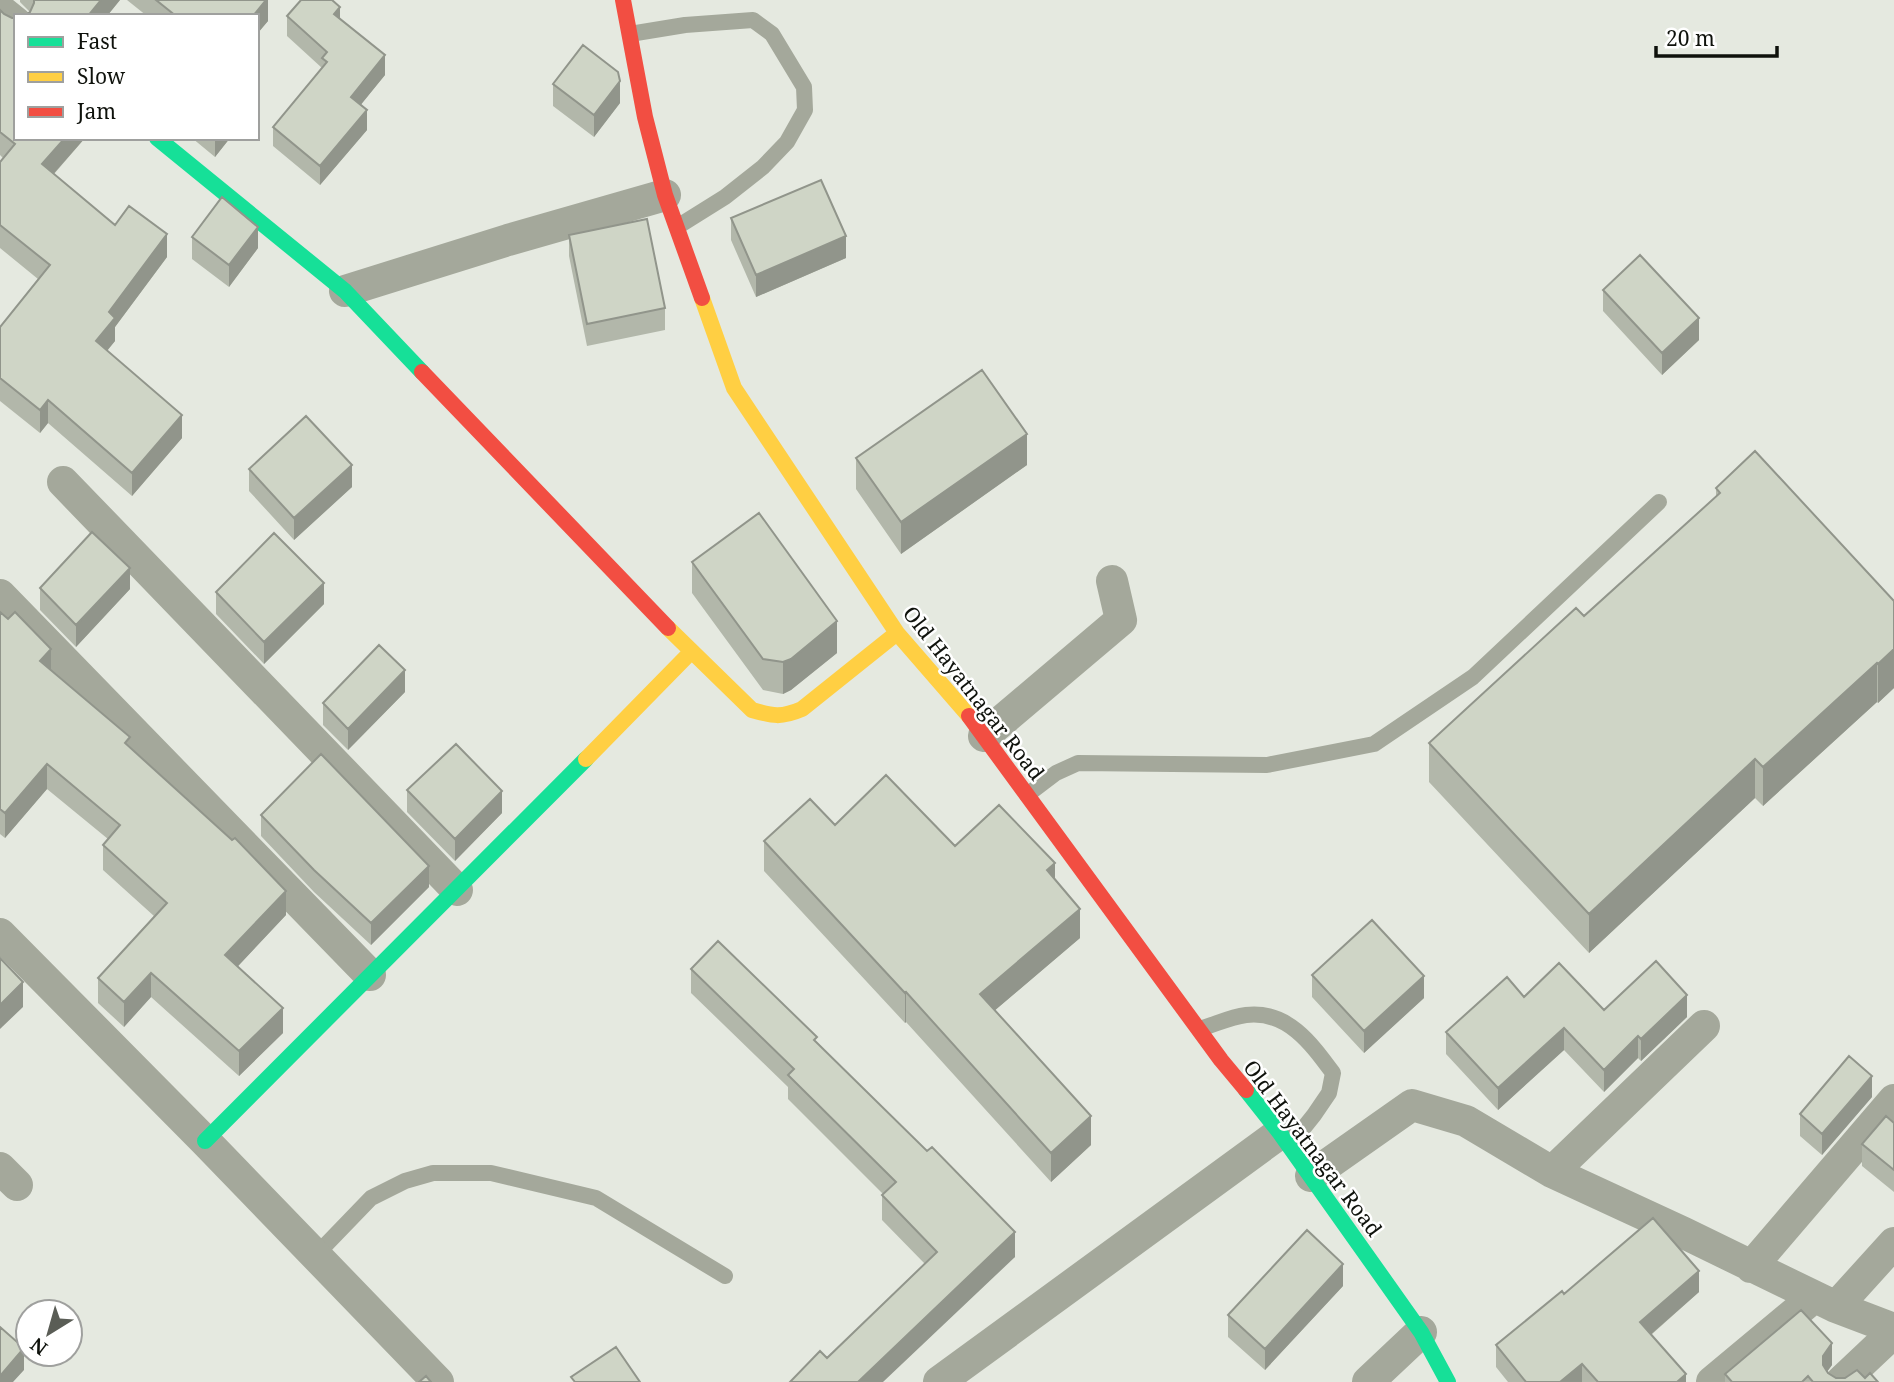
<svg xmlns="http://www.w3.org/2000/svg" width="1894" height="1382" font-family="'Noto Serif',serif">
	<style>
		.lines { fill: none; stroke-linecap: round; stroke-linejoin: round }
		.lane { stroke: #a4a89b; stroke-width: 16 }
		.street { stroke: #a4a89b; stroke-width: 32 }
		.fast { stroke: #16e098; stroke-width: 16 }
		.slow { stroke: #ffcf43; stroke-width: 16 }
		.jam { stroke: #f24e42; stroke-width: 16 }
		.wall { fill: #b2b7aa }
		.shaded-wall { fill: #91958b }
		.building { fill: #cfd5c6; stroke: #91958b; stroke-width: 2 }
		.labels { text-anchor: middle; dominant-baseline: central; stroke-width: 5; stroke-linejoin: round; paint-order: stroke }
		.street-label { font-size: 21px; fill: #0f120c; stroke: #fff }
	</style>
	<rect width="100%" height="100%" fill="#e5e9e0"/>
	<g class="lines">
		<path class="lane" d="M630,34L685,25L753,20L772,34L804,87L805,110L787,142L763,167L725,197L677,227
			M1027,795L1056,773L1078,763L1267,765L1374,744L1473,677L1659,502
			M1199,1029C1214,1025 1230,1017 1246,1015C1287,1010 1311,1043 1333,1073L1329,1093L1314,1115L1290,1145
			M316,1255L371,1198L405,1181L433,1173H491L596,1198L725,1276"/>
		<path class="street" d="M0,10L16,23
			M345,291L508,240L665,195
			M63,482L457,890
			M0,595L370,975
			M984,736L1121,620L1112,581
			M0,934L205,1141L438,1382
			M0,1168L17,1185
			M1552,1172L1704,1026
			M1311,1176L1412,1105L1466,1121L1552,1172L1684,1233L1836,1307L1894,1329
			M1751,1267L1894,1100
			M1836,1307L1894,1243
			M939,1382L1280,1133
			M1368,1382L1421,1332
			M1712,1382L1814,1297
			M1841,1382L1894,1332"/>
		<path class="fast" d="M157,138L345,291L422,372
			M1246,1090L1280,1133L1421,1332L1448,1382
			M205,1141L586,759"/>
		<path class="slow" d="M702,298L734,388L897,633L969,716
			M668,628L752,710C773,716 781,718 802,709L897,633
			M586,759L691,652"/>
		<path class="jam" d="M623,0L645,117L665,195L702,298
			M422,372L668,628
			M969,716L1221,1060L1246,1090"/>
	</g>
	<path class="wall" d="M20,0H120L107,16L30,12L20,2Z
		M127,0H268V21L257,34V16H147Z
		M0,10L4,14L12,18L16,138H85L54,174L115,225L167,257L115,327V341L107,351L182,438L132,496L48,423L40,433L0,401V327L38,279L0,248V162L3,158L0,155Z
		M287,16L340,19L385,75L360,105L367,130L320,185L273,146V127L322,68L287,36Z
		M553,84L620,103L594,137L553,106Z
		M192,138H230L215,157Z
		M731,218L846,258L756,297L731,240Z
		M569,235L665,308V330L587,346L569,256Z
		M192,237L258,248L229,287L192,259Z
		M1603,290L1699,340L1662,375L1603,311Z
		M856,458L1027,465L901,554L856,489Z
		M249,469L352,487L294,540L249,491Z
		M1716,488L1894,601V688L1878,703L1877,702L1763,806L1755,798L1589,953L1429,782V743L1584,616L1716,497Z
		M692,562L837,653L791,690L783,694L763,690L692,593Z
		M40,588L130,589L76,647L40,610Z
		M216,592L324,604L264,664L216,614Z
		M0,612L51,670L130,747L286,915L237,967L283,1033L239,1076L151,997L124,1027L98,1003V978L154,916L103,870V845L108,839L47,789L5,838L0,834Z
		M405,692L348,750L323,725V703Z
		M407,790L502,813L455,861L407,812Z
		M261,815L429,887L371,945L314,892L261,836Z
		M835,825L955,846L1055,879L1080,938L995,1010L1091,1145L1051,1182L906,1022L905,1023L764,871V841Z
		M691,969L817,1042L1015,1257L827,1358L925,1264L882,1220V1195L883,1194L788,1099V1087L691,993Z
		M1312,975L1424,998L1364,1053L1312,997Z
		M1524,997L1604,1010L1687,1017L1641,1061L1638,1058L1604,1092L1564,1050L1498,1110L1446,1054V1032Z
		M1872,1097L1822,1155L1800,1136V1114Z
		M1894,1123V1192L1862,1166V1144Z
		M1343,1286L1265,1370L1228,1337V1315Z
		M1699,1292L1651,1335L1686,1382H1508L1496,1367V1345L1564,1294Z
		M1832,1365L1827,1372L1836,1378H1865L1878,1382H1725V1374Z"/>
	<path class="shaded-wall" d="M101,0H120L107,16H88Z
		M266,0H268V21L257,34V16H253Z
		M340,7V27L334,14Z
		M385,55V75L351,117V97Z
		M620,81V103L594,137V115Z
		M367,110V130L320,185V166Z
		M65,138H85L42,187V164Z
		M215,138H230L215,157Z
		M258,227V248L229,287V265Z
		M167,234V257L115,327V341L96,364V341L109,312Z
		M846,236V258L756,297V275Z
		M1699,318V340L1662,375V353Z
		M48,400V423L40,433V410Z
		M182,415V438L132,496V473Z
		M1027,434V465L901,554V522Z
		M352,465V487L294,540V518Z
		M130,568V589L76,647V625Z
		M324,583V604L264,664V642Z
		M837,621V653L791,690L783,694V662Z
		M51,649V674L40,661Z
		M1894,649V688L1878,703V664Z
		M1877,663V702L1763,806V767Z
		M405,670V692L348,750V729Z
		M1755,759V798L1589,953V914Z
		M47,764V789L5,838V813Z
		M502,791V813L455,861V839Z
		M1055,863V892L1047,870Z
		M429,866V887L371,945V923Z
		M286,891V915L225,980V955Z
		M1080,909V938L980,1023V994Z
		M151,973V997L124,1027V1002Z
		M1424,976V998L1364,1053V1031Z
		M23,982V1007L0,1029V1005Z
		M906,992V1022L905,1023V993Z
		M1687,995V1017L1641,1061V1039Z
		M283,1008V1033L239,1076V1051Z
		M1564,1028V1050L1498,1110V1088Z
		M1638,1036V1058L1604,1092V1070Z
		M1872,1076V1097L1822,1155V1134Z
		M1091,1116V1145L1051,1182V1153Z
		M1015,1232V1257L883,1382H858Z
		M1343,1264V1286L1265,1370V1349Z
		M1699,1271V1292L1640,1344V1322Z
		M1832,1343V1365L1823,1377V1356Z
		M24,1348V1370L13,1382H0V1376Z
		M1582,1364V1382H1560Z
		M1686,1374V1382H1677Z"/>
	<path class="building" d="M34,0H101L88,16H24L30,12L34,3Z
		M156,0H266L253,16H176Z
		M301,0H332L340,7L334,14L385,55L351,97L367,110L320,166L273,127L327,62L322,58L327,52L287,16Z
		M0,10L4,14L12,18H16V138H65L42,164L115,225L129,206L167,234L109,312L115,318L96,341L182,415L132,473L48,400L40,410L0,378V327L50,265L0,225V162L15,144L0,132Z
		M583,45L618,72L620,81L594,115L553,84Z
		M821,180L846,236L756,275L731,218Z
		M222,197L258,227L229,265L192,237Z
		M647,219L665,308L587,324L569,235Z
		M1640,255L1699,318L1662,353L1603,290Z
		M982,370L1027,434L901,522L856,458Z
		M306,416L352,465L294,518L249,469Z
		M1755,451L1894,601V649L1878,664L1877,663L1763,767L1755,759L1589,914L1429,743L1576,608L1584,616L1720,493L1716,488Z
		M759,513L837,621L791,659L783,662L763,659L692,562Z
		M92,532L130,568L76,625L40,588Z
		M274,533L324,583L264,642L216,592Z
		M0,612L8,619L15,612L51,649L40,661L130,737L125,743L232,840L235,838L286,891L225,955L283,1008L239,1051L151,973L124,1002L98,978L167,903L103,845L120,825L47,764L5,813L0,809Z
		M379,645L405,670L348,729L323,703Z
		M456,744L502,791L455,839L407,790Z
		M321,754L429,866L371,923L314,870L261,815Z
		M886,775L955,846L999,805L1055,863L1047,870L1080,909L980,994L1091,1116L1051,1153L906,992L905,993L764,841L810,799L835,825Z
		M1372,920L1424,976L1364,1031L1312,975Z
		M718,941L817,1037L814,1040L927,1151L932,1147L1015,1232L858,1382H790L820,1351L827,1358L937,1252L882,1195L896,1182L788,1075L794,1069L691,969Z
		M0,958L23,982L0,1005Z
		M1656,961L1687,995L1641,1039L1638,1036L1604,1070L1564,1028L1498,1088L1446,1032L1507,977L1524,997L1559,963L1604,1010Z
		M1849,1056L1872,1076L1822,1134L1800,1114Z
		M1886,1116L1894,1123V1170L1862,1144Z
		M1653,1218L1699,1271L1640,1322L1686,1374L1677,1382H1598L1582,1364L1560,1382H1526L1496,1345L1562,1291L1564,1294Z
		M1307,1230L1343,1264L1265,1349L1228,1315Z
		M1801,1310L1832,1343L1823,1356V1365L1828,1373L1836,1378H1845L1857,1370L1865,1378L1870,1373L1878,1382H1813L1808,1376L1802,1382H1732L1725,1374Z
		M0,1327L24,1348L0,1376Z
		M616,1347L640,1382H575L571,1377Z
		M426,1376L431,1382H419Z"/>
	<g class="labels">
		<g class="street-label">
			<text transform="translate(974 693) rotate(52)">Old Hayatnagar Road</text>
			<text transform="translate(1313 1148) rotate(53)">Old Hayatnagar Road</text>
		</g>
	</g>
	<rect x="14" y="14" width="245" height="126" fill="#ffffff" stroke="#9fa09e" stroke-width="2"/>
	<rect x="28" y="37" width="35" height="10" fill="#16e098" stroke="#9fa09e" stroke-width="2"/>
	<text x="77" y="49" font-size="21" fill="#0f120c">Fast</text>
	<rect x="28" y="72" width="35" height="10" fill="#ffcf43" stroke="#9fa09e" stroke-width="2"/>
	<text x="77" y="84" font-size="21" fill="#0f120c">Slow</text>
	<rect x="28" y="107" width="35" height="10" fill="#f24e42" stroke="#9fa09e" stroke-width="2"/>
	<text x="77" y="119" font-size="21" fill="#0f120c">Jam</text>
	<g transform="translate(49 1333) rotate(217)"><circle r="33" fill="#ffffff" stroke="#9fa09e" stroke-width="2"/>
	<path d="M0-5L12 26L0 18L-12 26Z" fill="#5a5d56"/>
	<text y="-10" font-size="19" font-weight="bold" text-anchor="middle" fill="#0f120c">N</text>
	</g>
	<path d="M1656 46v10h121v-10" fill="none" stroke="#0f120c" stroke-width="3.5"/>
	<text x="1666" y="46" font-size="21" fill="#0f120c" stroke="#ffffff" stroke-width="5" paint-order="stroke">20 m</text>
</svg>
